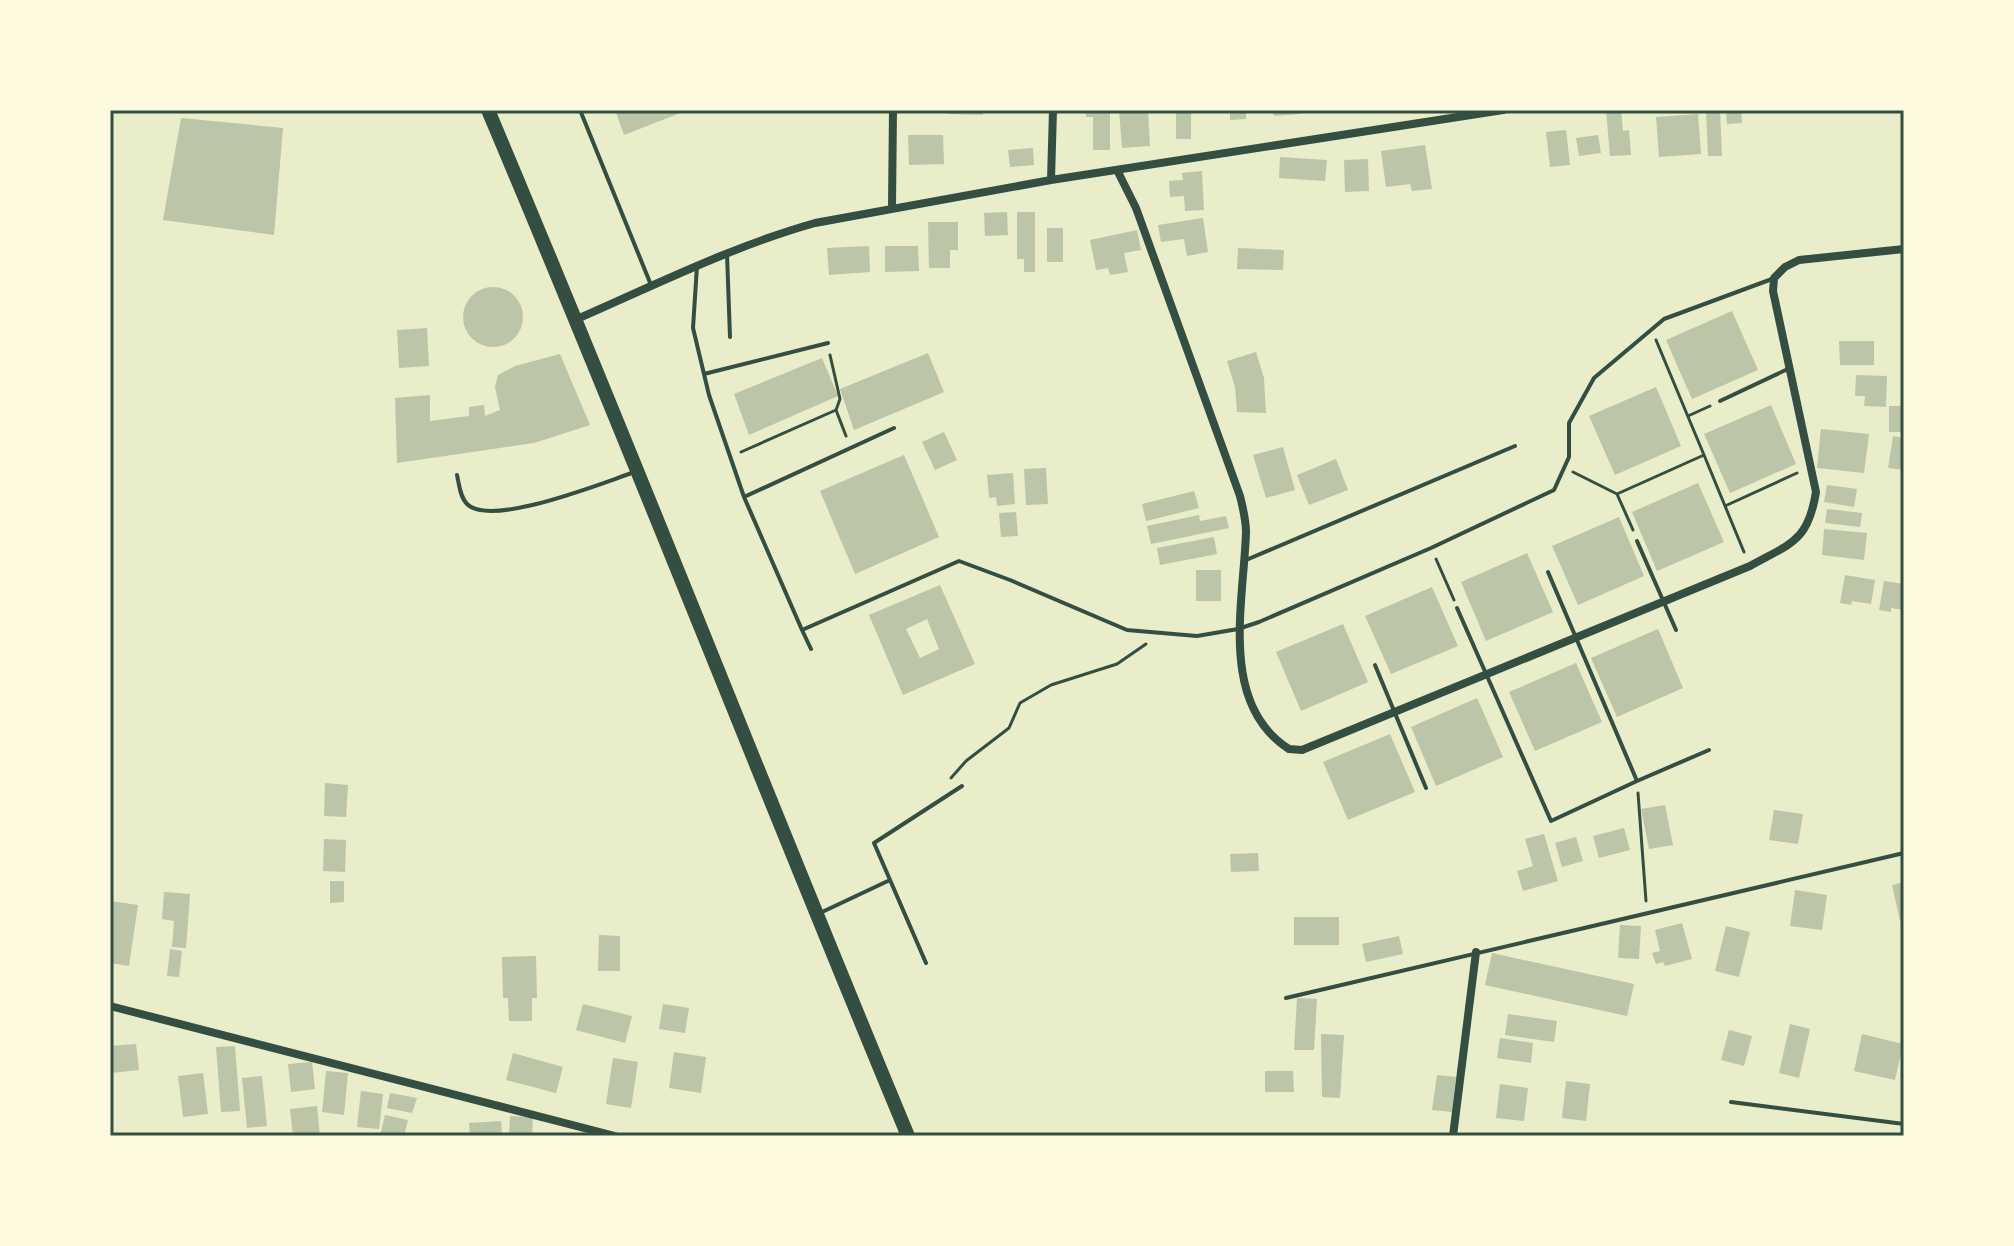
<svg xmlns="http://www.w3.org/2000/svg" width="2014" height="1246" font-family="Arial,sans-serif">
	<style>
		.building { fill: #bcc5a7; fill-rule: evenodd }
		.lines { fill: none; stroke-linecap: round; stroke-linejoin: round }
		.path { stroke: #344e41; stroke-width: 3 }
		.service { stroke: #344e41; stroke-width: 4 }
		.minor { stroke: #344e41; stroke-width: 8 }
		.primary { stroke: #344e41; stroke-width: 14 }
		.neatline { fill: none; stroke: #344e41; stroke-width: 3 }
	</style>
	<rect width="100%" height="100%" fill="#e9edc9"/>
	<path class="building" d="M615,110H688L624,135Z
		M948,110H983V115L948,114Z
		M1086,110H1110V150H1093V117H1086Z
		M1119,110H1148L1150,146L1122,148Z
		M1176,110H1191V139H1176Z
		M1230,110H1246V119L1230,120Z
		M1273,110H1300V114L1274,116Z
		M1606,110H1621L1623,131L1629,130L1631,155L1610,156Z
		M1706,110H1720L1722,156H1708Z
		M1726,110H1741L1742,123L1727,124Z
		M1698,114L1701,154L1659,157L1656,117Z
		M181,118L283,128L274,235L163,220Z
		M1566,130L1570,165L1550,167L1546,132Z
		M908,135H943L944,164L909,165Z
		M1598,135L1601,153L1579,156L1576,138Z
		M1425,145L1432,189L1412,191L1410,184L1386,187L1381,151Z
		M1033,148L1034,165L1010,167L1008,150Z
		M1280,157L1327,160L1325,181L1279,178Z
		M1368,159L1369,191L1345,192L1344,160Z
		M1202,171L1204,210L1185,211L1184,196L1170,197L1169,181L1183,180L1182,173Z
		M1007,212L1008,235L985,236L984,213Z
		M1017,212H1035V272H1024V259H1017Z
		M1203,218L1208,252L1187,256L1184,239L1161,242L1158,225Z
		M928,222H958V250H950V268H929Z
		M1047,228H1063V262H1047Z
		M1137,230L1141,250L1124,253L1128,272L1110,275L1108,268L1096,270L1090,240Z
		M869,246L870,272L829,275L827,248Z
		M885,246H918L919,271L885,272Z
		M1238,248L1284,250L1283,270L1237,269Z
		M463 317a30 30 0 1 1 60 0a30 30 0 1 1-60 0Z
		M1732,311L1758,370L1692,399L1666,340Z
		M427,328L429,366L399,368L397,330Z
		M1839,341H1874V365H1840Z
		M1256,352L1264,378L1266,413L1237,412L1235,387L1227,361Z
		M928,353L944,392L854,430L840,389Z
		M560,354L590,425L534,443L397,463L395,398L430,395V421L469,416V407L484,405L485,416L500,410L495,387L498,375L515,366Z
		M822,358L838,396L749,435L734,394Z
		M1856,375L1887,376L1886,407L1864,406L1865,396H1855Z
		M1656,387L1681,446L1615,475L1589,416Z
		M1771,405L1796,464L1730,493L1704,434Z
		M1889,406H1904V432H1889Z
		M1821,429L1869,434L1864,473L1817,468Z
		M944,432L957,460L935,470L922,442Z
		M1893,436L1904,438V470L1888,468Z
		M1283,447L1295,490L1266,498L1253,455Z
		M904,455L939,537L855,574L820,491Z
		M1336,459L1348,490L1309,505L1297,475Z
		M1046,468L1048,504L1026,505L1024,469Z
		M1013,473L1015,504L997,506L996,497L989,498L987,475Z
		M1698,483L1724,542L1657,571L1632,512Z
		M1827,485L1857,489L1854,507L1824,502Z
		M1194,491L1199,508L1146,521L1142,504Z
		M1827,509L1862,513L1860,527L1825,523Z
		M1016,512L1018,536L1001,537L999,513Z
		M1199,515L1200,521L1226,516L1229,528L1151,544L1147,526Z
		M1619,517L1644,576L1578,605L1552,546Z
		M1824,529L1867,533L1864,560L1822,555Z
		M1214,537L1217,554L1160,565L1157,548Z
		M1527,553L1553,612L1486,641L1461,582Z
		M1196,570H1221V601H1196Z
		M1845,575L1875,580L1871,604L1852,601L1851,605L1840,603Z
		M1884,581L1904,584V610L1891,608V612L1879,610Z
		M940,585L975,664L903,695L869,615ZM927,619L939,649L920,658L906,629Z
		M1432,587L1458,646L1391,674L1365,616Z
		M1343,624L1368,682L1301,711L1276,652Z
		M1658,629L1683,688L1617,717L1591,658Z
		M1576,663L1602,722L1535,751L1509,692Z
		M1477,698L1503,757L1436,786L1411,727Z
		M1390,734L1415,792L1348,820L1323,762Z
		M325,783L348,785L346,817L324,816Z
		M1665,805L1673,845L1649,849L1641,809Z
		M1774,810L1803,814L1798,844L1769,840Z
		M1624,828L1630,850L1599,858L1593,836Z
		M1544,834L1558,881L1523,891L1517,871L1533,866L1525,839Z
		M1576,837L1583,861L1562,867L1555,843Z
		M324,839L346,840L345,872L323,871Z
		M1258,853L1259,871L1231,872L1230,854Z
		M330,881H344V902L330,903Z
		M1904,882V920L1900,921L1892,885Z
		M1795,890L1827,895L1822,930L1790,926Z
		M164,892L190,894L186,948L172,947L174,921L162,919Z
		M110,901L138,905L129,966L110,963Z
		M1294,917H1339V945H1294Z
		M1682,923L1692,959L1665,966L1663,962L1656,964L1652,953L1660,951L1655,930Z
		M1620,925L1641,926L1639,959L1618,958Z
		M1726,926L1750,932L1739,977L1715,971Z
		M599,935L620,936V971H598Z
		M1399,936L1403,954L1366,962L1362,944Z
		M170,949L182,951L179,977L167,976Z
		M1492,953L1634,984L1627,1016L1485,985Z
		M536,956L537,998H532V1021H509L508,998H503L502,957Z
		M1297,998L1317,999L1314,1050H1294Z
		M583,1004L632,1016L625,1043L576,1030Z
		M663,1004L689,1008L685,1033L659,1029Z
		M1508,1014L1557,1021L1554,1042L1505,1035Z
		M1790,1024L1810,1029L1799,1078L1779,1073Z
		M1729,1030L1752,1036L1744,1066L1721,1060Z
		M1321,1034L1344,1035L1340,1098L1322,1097Z
		M1862,1034L1903,1044L1895,1080L1854,1071Z
		M1500,1038L1533,1043L1531,1063L1497,1058Z
		M136,1044L139,1070L111,1073L110,1046Z
		M235,1046L240,1111L221,1112L216,1047Z
		M674,1052L706,1057L701,1093L669,1088Z
		M513,1053L563,1067L556,1093L506,1080Z
		M613,1058L638,1062L631,1108L606,1104Z
		M312,1062L315,1089L291,1092L288,1064Z
		M326,1071L348,1073L344,1115L322,1112Z
		M1265,1071H1293L1294,1092H1265Z
		M203,1073L208,1114L183,1117L178,1076Z
		M1437,1075L1456,1077L1452,1112L1432,1110Z
		M262,1076L267,1126L247,1128L242,1078Z
		M1566,1081L1590,1084L1586,1121L1562,1118Z
		M1500,1084L1528,1088L1524,1121L1496,1118Z
		M361,1091L383,1094L379,1129L357,1127Z
		M390,1093L417,1098L412,1113L387,1108Z
		M317,1106L320,1136H293L290,1109Z
		M385,1115L408,1120L404,1136H380Z
		M510,1116L533,1117L532,1136H509Z
		M501,1121L502,1136H470L469,1123Z"/>
	<g class="lines">
		<path class="path" d="M1656,340L1704,455
			M830,355L840,399L836,410
			M1688,416L1710,406
			M741,452L836,410L846,436
			M1573,472L1617,494L1633,530
			M1617,494L1704,455L1744,552
			M1725,506L1797,473
			M1436,559L1454,600
			M951,778L966,761L1009,728L1020,703L1051,685L1117,664L1146,644
			M1638,793L1646,901"/>
		<path class="service" d="M580,110L651,285
			M727,254L730,337
			M697,266L693,328L709,395L744,497L802,630
			M704,374L828,343
			M1720,401L1790,368
			M457,475C459,484 460,497 467,504C490,528 602,483 632,473
			M744,497L894,428
			M1637,541L1676,630
			M1246,560L1515,446
			M1457,608L1551,821L1637,781L1548,572
			M811,649L802,630L959,561L1010,580L1127,630L1197,636L1238,629L1259,622L1431,548L1554,490L1569,457V423L1594,378L1664,319L1772,279
			M1375,665L1426,788
			M1637,781L1709,750
			M820,913L890,880
			M926,963L874,843L962,786
			M1286,998L1904,853
			M1731,1102L1904,1124"/>
		<path class="minor" d="M1117,170L1136,208L1240,496C1243,508 1246,520 1246,532C1244,601 1218,704 1289,749L1302,750L1750,566C1791,543 1808,542 1816,492L1773,291L1774,278L1785,267L1799,260L1904,249
			M1051,180L1053,110
			M892,207L893,110
			M577,319C655,285 733,246 815,223L1051,180L1503,110
			M110,1006L615,1136
			M1453,1136L1476,952"/>
		<path class="primary" d="M488,110C632,450 766,795 908,1136"/>
	</g>
	<rect width="2014" height="1246" fill="none" stroke="#fefae0" stroke-width="224"/>
	<rect x="112" y="112" width="1790" height="1022" class="neatline"/>
</svg>
